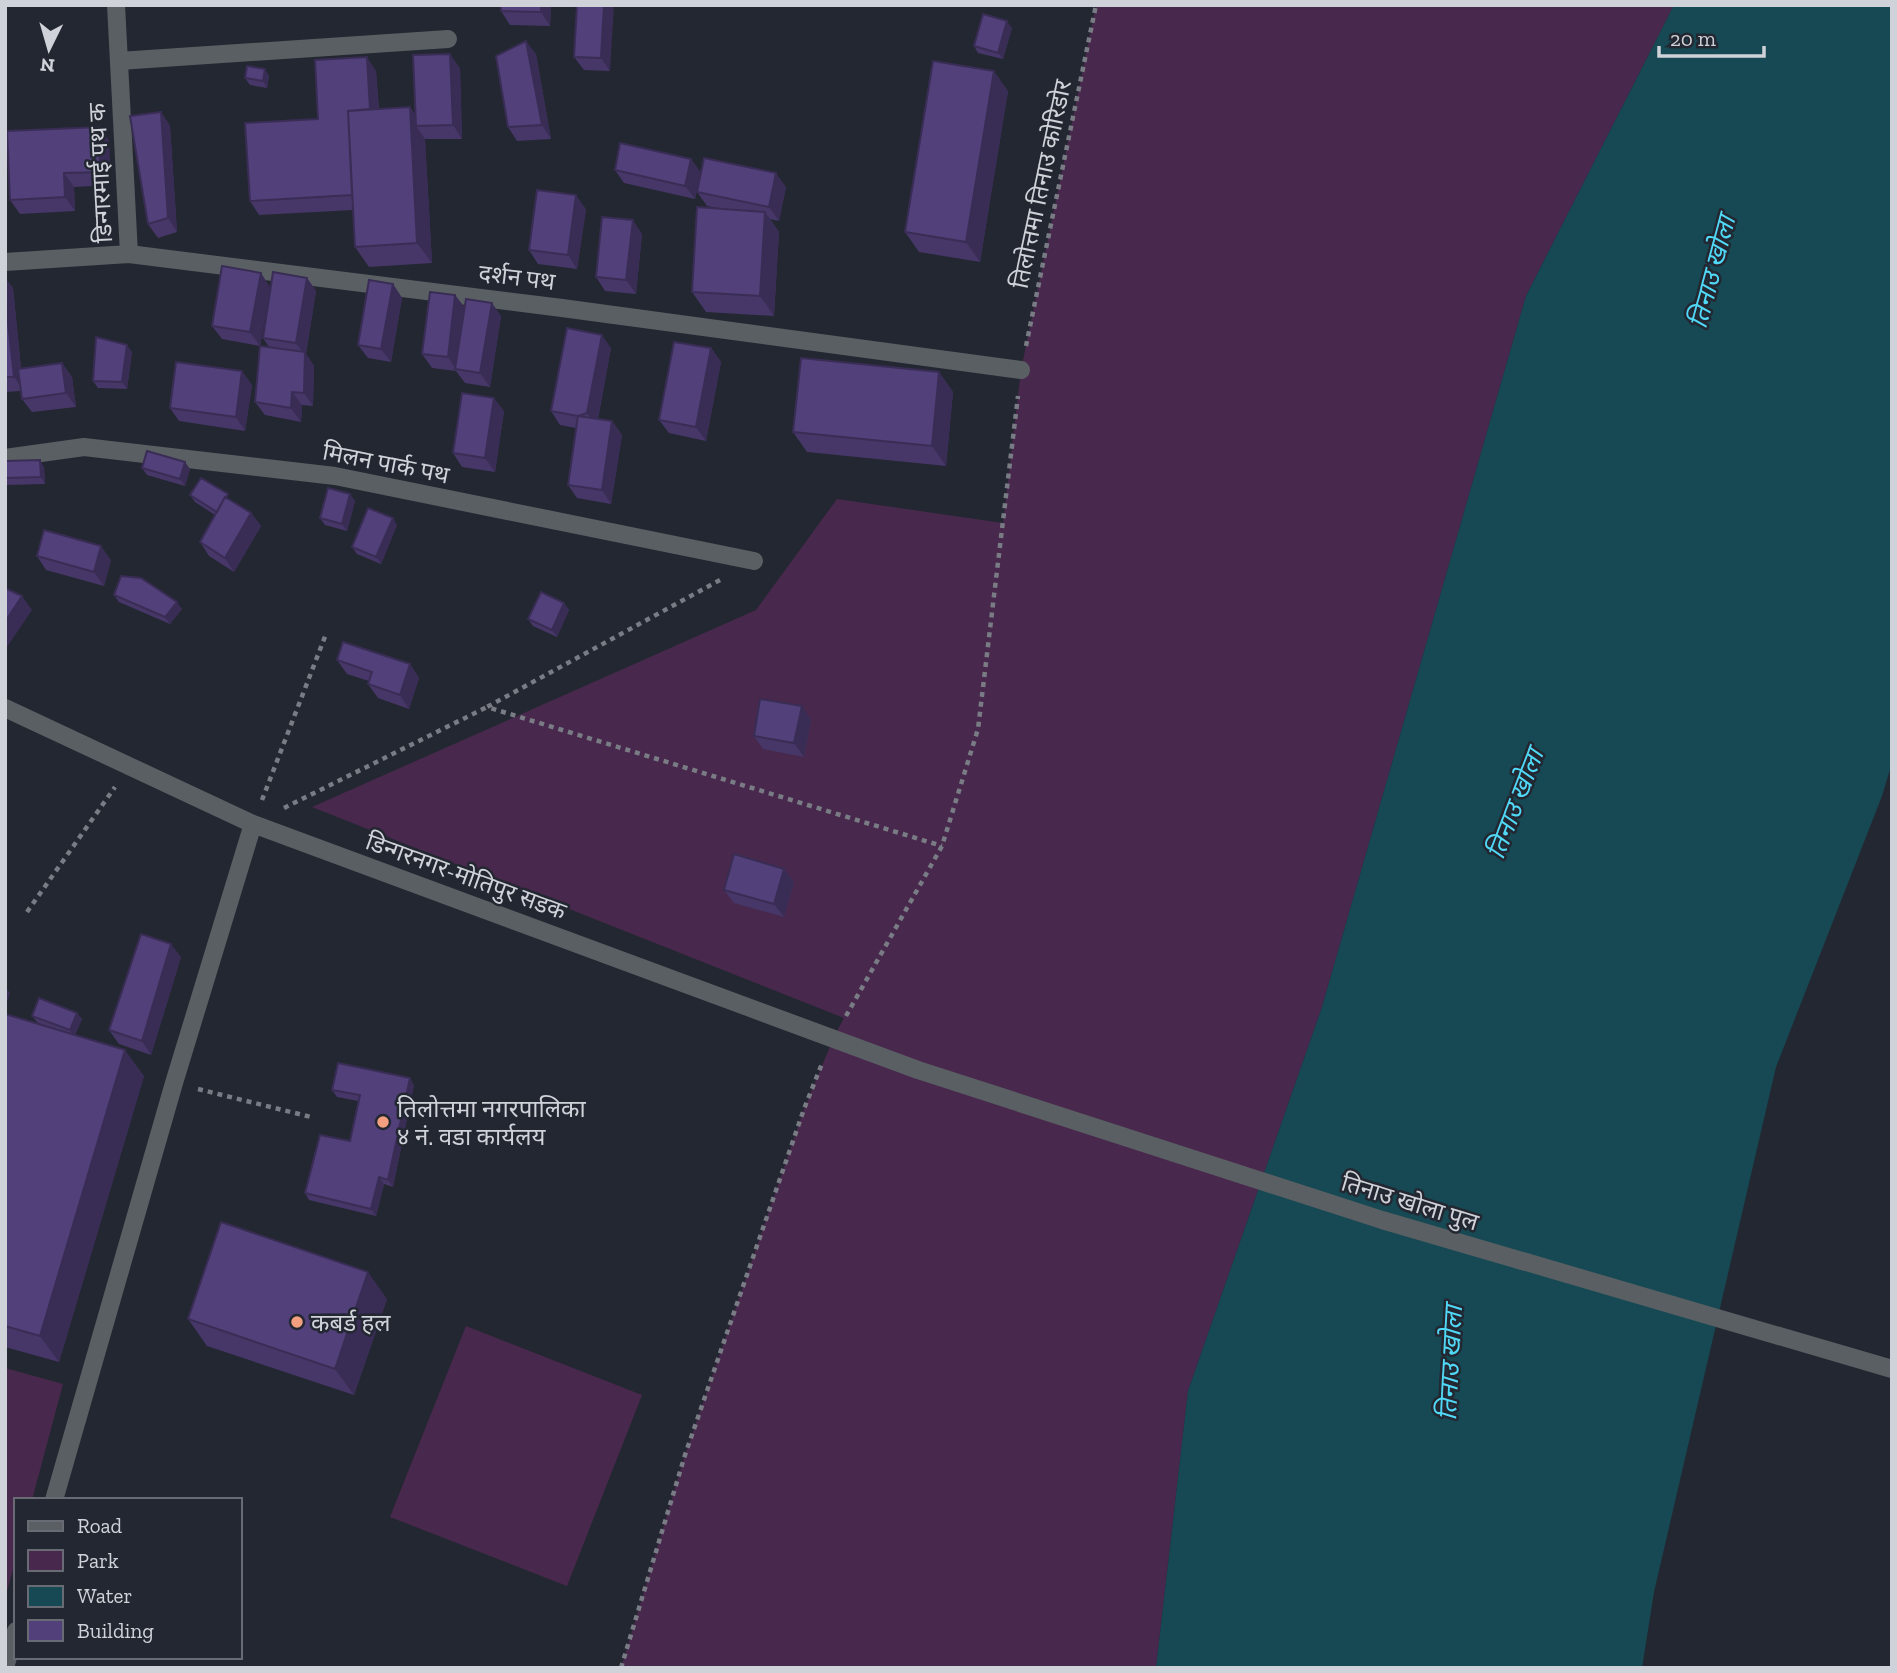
<svg xmlns="http://www.w3.org/2000/svg" width="1897" height="1673" font-family="'Zilla Slab','Noto Sans Devanagari',serif">
	<style>
		.green { fill: #48294d }
		.water { fill: #164954 }
		.lines { fill: none; stroke-linecap: round; stroke-linejoin: round }
		.path { stroke: #797c84; stroke-width: 4.5; stroke-dasharray: 5 5; stroke-linecap: butt }
		.minor { stroke: #5a5f63; stroke-width: 18 }
		.wall { fill: #463768 }
		.shaded-wall { fill: #392d55 }
		.building { fill: #514079; stroke: #392d55; stroke-width: 2 }
		.poi-dot { fill: #f2a080; stroke: #232731; stroke-width: 2.5 }
		.labels { text-anchor: middle; dominant-baseline: central; stroke-width: 5; stroke-linejoin: round; paint-order: stroke }
		.street-label { font-size: 24px; fill: #d0d2d9; stroke: #232731 }
		.poi-label { font-size: 24px; fill: #d0d2d9; stroke: #232731; text-anchor: start }
		.water-label { font-size: 26px; font-style: italic; fill: #50d9f7; stroke: #232731 }
	</style>
	<rect width="100%" height="100%" fill="#232731"/>
	<path class="green" d="M1096,5H1674L1526,296L1322,1007L1188,1391L1156,1668H621L685,1455L804,1109L834,1037L844,1018L312,807L756,610L837,499L1003,523L1021,370Z
		M466,1326L642,1395L567,1586L390,1517Z
		M5,1368L63,1384L32,1500H16V1559L5,1598Z"/>
	<path class="water" d="M1674,5H1892V763L1882,796L1776,1067L1654,1592L1642,1668H1156L1188,1391L1322,1007L1526,296Z"/>
	<g class="lines">
		<path class="path" d="M1026,346L1096,5
			M720,580L487,707L942,846
			M262,800L326,634
			M284,808L487,707
			M27,912L115,787
			M846,1016L942,846L978,729L1018,396
			M198,1089L311,1117
			M621,1668L685,1455L804,1109L823,1061"/>
		<path class="minor" d="M116,5L129,254
			M119,61L448,39
			M5,262L129,254L562,308L1021,370
			M5,458L84,447L335,476L754,561
			M5,708L253,824L918,1070L1382,1220L1892,1369
			M54,1500L174,1083L253,824
			M5,1667L16,1631"/>
	</g>
	<path class="wall" d="M501,5H551L550,26L510,25L501,11Z
		M577,5L610,71L584,70L574,57Z
		M1012,28L1003,59L978,53L974,46Z
		M536,54L551,139L517,141L508,127Z
		M460,68L462,139H425L432,263L369,267L355,247L353,210L259,215L250,201L318,119L376,71L379,109L410,107L415,115Z
		M265,69L269,76L267,88L250,85L245,78Z
		M5,89L7,131L109,140L110,185L74,187L75,211L20,214L10,200L7,132H5Z
		M1008,91L980,262L919,252L905,232Z
		M161,112L170,126L177,232L158,238L148,224Z
		M691,159L701,173L786,187L779,221L770,219L779,232L774,316L706,312L692,292L723,209L707,206L697,192L701,174L695,199L624,183L615,170Z
		M586,209L577,269L538,264L529,250Z
		M642,234L636,294L605,291L596,277Z
		M5,278L13,288L21,368L62,363L72,377L76,407L32,412L22,399L21,391L5,392Z
		M307,278L316,291L306,354L314,366L313,406L302,405L301,422L265,415L255,402L269,347L263,338Z
		M393,284L402,298L391,362L368,358L358,345Z
		M270,287L260,346L222,339L212,326Z
		M455,295L465,308L501,316L490,387L465,383L456,371L432,368L422,354Z
		M611,348L598,419L612,421L622,435L611,504L577,498L568,485L576,428L560,425L551,411Z
		M711,348L721,362L706,441L669,433L659,420Z
		M132,352L127,389L98,388L93,381Z
		M939,372L953,392L946,466L807,452L793,432Z
		M252,385L245,431L179,421L170,408Z
		M504,411L495,472L462,467L453,453Z
		M5,461L44,467L45,484L5,485Z
		M142,468L190,469L185,486L147,475Z
		M190,495L233,502L251,513L261,526L234,572L209,556L200,542L215,515L195,502Z
		M355,501L347,531L325,525L320,518Z
		M397,525L381,564L357,554L352,547Z
		M37,556L111,560L104,586L46,570Z
		M114,595L182,609L170,624L119,602Z
		M564,603L569,610L557,637L533,626L528,619Z
		M337,660L410,664L419,678L409,709L378,698L368,684L369,681L347,674Z
		M811,720L804,757L763,749L754,736Z
		M794,882L784,917L734,903L724,890Z
		M181,957L151,1055L119,1044L109,1030Z
		M77,1013L82,1019L75,1035L144,1076L59,1362L5,1347V1014L47,1027L37,1022L32,1016Z
		M414,1085L393,1187L384,1184L376,1216L309,1200L305,1193L350,1141L358,1101L337,1097L332,1090Z
		M387,1299L354,1395L207,1346L188,1319Z"/>
	<path class="shaded-wall" d="M541,5H551L550,26L541,12Z
		M604,5H614L610,71L601,58Z
		M1007,21L1012,28L1003,59L998,53Z
		M526,41L536,54L551,139L542,125Z
		M450,54L460,68L462,139L453,125Z
		M367,57L376,71L380,130L370,116Z
		M265,69L269,76L267,88L263,81Z
		M994,71L1008,91L980,262L966,242Z
		M5,89H6L7,132L5,129Z
		M410,107L423,126H416L425,139L432,263L417,243Z
		M161,112L170,126L177,232L168,218Z
		M99,127L109,140L110,185L100,172Z
		M691,159L701,173L695,199L685,186Z
		M64,173L74,187L75,211L65,197Z
		M776,173L786,187L779,221L769,207Z
		M576,195L586,209L577,269L568,255Z
		M765,212L779,232L774,316L760,296Z
		M633,220L642,234L636,294L626,280Z
		M261,273L270,287L260,346L250,332Z
		M5,278L13,288L23,390L14,377L5,296Z
		M307,278L316,291L306,354L314,366L313,406L304,393L305,355L296,343Z
		M393,284L402,298L391,362L381,349Z
		M455,295L465,308L457,371L448,357Z
		M492,303L501,316L490,387L480,373Z
		M602,335L611,348L596,427L587,413Z
		M127,345L132,352L127,389L122,382Z
		M711,348L721,362L706,441L696,427Z
		M62,363L72,377L76,407L66,393Z
		M242,371L252,385L245,431L236,417Z
		M939,372L953,392L946,466L932,446Z
		M292,392L302,405L301,422L291,408Z
		M494,398L504,411L495,472L485,458Z
		M612,421L622,435L611,504L602,490Z
		M40,460L44,467L45,484L41,477Z
		M185,462L190,469L185,486L180,479Z
		M350,494L355,501L347,531L342,524Z
		M251,513L261,526L234,572L225,558Z
		M393,518L397,525L381,564L376,557Z
		M101,546L111,560L104,586L94,572Z
		M22,596L32,610L5,650V622Z
		M177,602L182,609L170,624L165,617Z
		M564,603L569,610L557,637L552,630Z
		M410,664L419,678L409,709L400,695Z
		M802,706L811,720L804,757L794,743Z
		M784,869L794,882L784,917L774,904Z
		M171,944L181,957L151,1055L142,1041Z
		M5,987L10,993L5,1008Z
		M77,1013L82,1019L74,1037L70,1030Z
		M125,1050L144,1076L59,1362L40,1336Z
		M410,1078L414,1085L393,1187L388,1180Z
		M379,1177L384,1184L376,1216L371,1209Z
		M368,1272L387,1299L354,1395L335,1369Z"/>
	<path class="building" d="M501,5H541V12L501,11Z
		M577,5H604L601,58L574,57Z
		M983,14L1007,21L998,53L974,46Z
		M526,41L542,125L508,127L496,56Z
		M450,54L453,125L416,126L413,55Z
		M367,57L370,109L348,111L352,195L250,201L245,123L318,119L315,60Z
		M933,61L994,71L966,242L905,232Z
		M247,66L265,69L263,81L245,78Z
		M410,107L417,243L355,247L348,111Z
		M161,112L168,218L148,224L130,116Z
		M99,127L100,172L64,173L65,197L10,200L7,131Z
		M620,143L691,159L685,186L615,170Z
		M704,158L776,173L769,207L697,192Z
		M537,190L576,195L568,255L529,250Z
		M697,207L765,212L760,296L692,292Z
		M602,217L633,220L626,280L596,277Z
		M222,266L261,273L250,332L212,326Z
		M273,272L307,278L296,343L263,338Z
		M369,280L393,284L381,349L358,345Z
		M430,292L455,295L448,357L422,354Z
		M5,296L14,377H5Z
		M466,299L492,303L480,373L455,369Z
		M567,328L602,335L587,413L578,416L612,421L602,490L568,485L578,416L551,411Z
		M96,337L127,345L122,382L93,381Z
		M674,342L711,348L696,427L659,420Z
		M260,346L305,352L304,393L292,392L291,408L255,402Z
		M801,358L939,372L932,446L793,432Z
		M176,362L242,371L236,417L170,408Z
		M62,363L66,393L22,399L18,369Z
		M462,393L494,398L485,458L453,453Z
		M147,451L185,462L180,479L142,468Z
		M40,460L41,477L5,478V461Z
		M201,478L228,494L226,498L225,497L217,512L190,495Z
		M328,488L350,494L342,524L320,518Z
		M225,497L251,513L225,558L200,542Z
		M368,508L393,518L376,557L352,547Z
		M44,530L101,546L94,572L37,556Z
		M121,576L141,578L177,602L165,617L114,595Z
		M5,588L22,596L5,622Z
		M541,592L564,603L552,630L528,619Z
		M343,642L410,664L400,695L368,684L372,672L337,660Z
		M760,699L802,706L794,743L754,736Z
		M734,854L784,869L774,904L724,890Z
		M141,934L171,944L142,1041L109,1030Z
		M39,998L77,1013L70,1030L32,1016Z
		M5,1014L125,1050L40,1336L5,1326Z
		M338,1063L410,1078L388,1180L379,1177L371,1209L305,1193L320,1135L350,1141L360,1095L332,1090Z
		M221,1222L368,1272L335,1369L188,1319Z"/>
	<g class="poi-dot">
		<circle cx="383" cy="1122" r="7"/>
		<circle cx="297" cy="1322" r="7"/>
	</g>
	<g class="labels">
		<g class="street-label">
			<text transform="translate(100 173) rotate(-93)">डिन्गरमाई पथ क</text>
			<text transform="translate(1041 184) rotate(-78)">तिलोत्तमा तिनाउ कोरिडोर</text>
			<text transform="translate(517 277) rotate(7)">दर्शन पथ</text>
			<text transform="translate(386 463) rotate(11)">मिलन पार्क पथ</text>
			<text transform="translate(466 876) rotate(20)">डिन्गरनगर-मोतिपुर सडक</text>
			<text transform="translate(1410 1202) rotate(17)">तिनाउ खोला पुल</text>
		</g>
		<g class="poi-label">
			<text x="397" y="1108">तिलोत्तमा नगरपालिका<tspan x="397" dy="28">४ नं. वडा कार्यलय</tspan></text>
			<text x="311" y="1322">कबर्ड हल</text>
		</g>
		<g class="water-label">
			<text transform="translate(1712 272) rotate(-75)">तिनाउ खोला</text>
			<text transform="translate(1515 804) rotate(-69)">तिनाउ खोला</text>
			<text transform="translate(1450 1363) rotate(-87)">तिनाउ खोला</text>
		</g>
	</g>
	<rect width="1897" height="1673" fill="none" stroke="#d0d2d9" stroke-width="14"/>
	<rect x="14" y="1498" width="228" height="161" fill="#232731" stroke="#686b74" stroke-width="2"/>
	<rect x="28" y="1521" width="35" height="10" fill="#5a5f63" stroke="#686b74" stroke-width="2"/>
	<text x="77" y="1533" font-size="21" fill="#d0d2d9">Road</text>
	<rect x="28" y="1550" width="35" height="21" fill="#48294d" stroke="#686b74" stroke-width="2"/>
	<text x="77" y="1568" font-size="21" fill="#d0d2d9">Park</text>
	<rect x="28" y="1586" width="35" height="21" fill="#164954" stroke="#686b74" stroke-width="2"/>
	<text x="77" y="1603" font-size="21" fill="#d0d2d9">Water</text>
	<rect x="28" y="1620" width="35" height="21" fill="#514079" stroke="#686b74" stroke-width="2"/>
	<text x="77" y="1638" font-size="21" fill="#d0d2d9">Building</text>
	<g transform="translate(49 49) rotate(185)" stroke="#232731" stroke-width="5" paint-order="stroke">
	<path d="M0-5L12 26L0 18L-12 26Z" fill="#d0d2d9"/>
	<text y="-10" font-size="19" font-weight="bold" text-anchor="middle" fill="#d0d2d9">N</text>
	</g>
	<path d="M1659 46v10h105v-10" fill="none" stroke="#d0d2d9" stroke-width="3.5"/>
	<text x="1670" y="46" font-size="21" fill="#d0d2d9" stroke="#232731" stroke-width="5" paint-order="stroke">20 m</text>
</svg>
